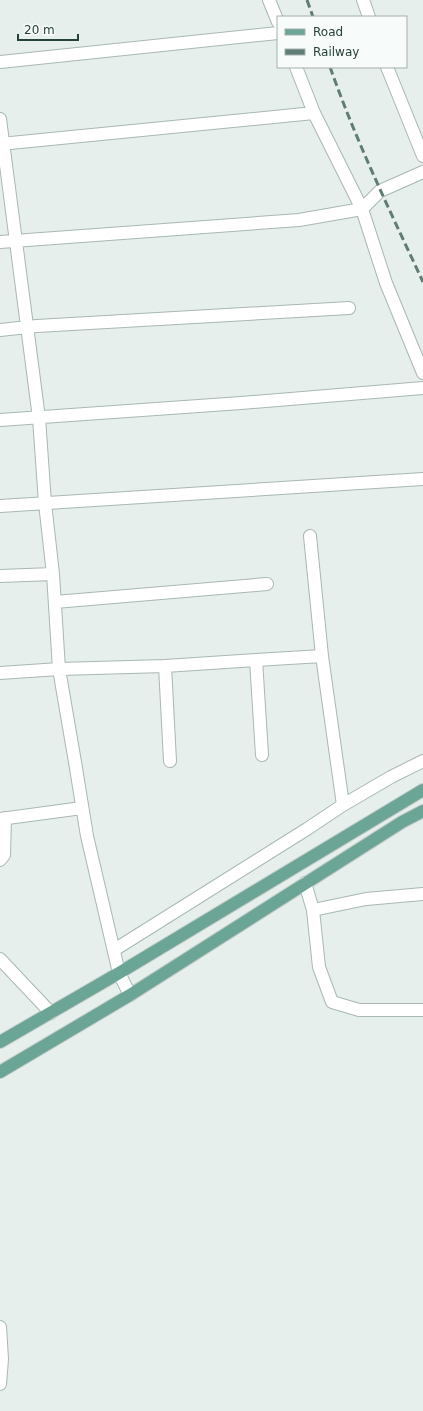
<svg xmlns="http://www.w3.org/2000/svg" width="423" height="1411" font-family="'DejaVu Sans',sans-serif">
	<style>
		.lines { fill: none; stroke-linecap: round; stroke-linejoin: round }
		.minor-casing { stroke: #a8b8b2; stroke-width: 14 }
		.major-casing { stroke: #c2cac8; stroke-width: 14 }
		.minor { stroke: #fff; stroke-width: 12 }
		.major { stroke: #6aa596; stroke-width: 12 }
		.rail { stroke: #5f7d75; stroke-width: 3; stroke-dasharray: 8 4; stroke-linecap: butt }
	</style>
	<rect width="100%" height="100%" fill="#e6efeb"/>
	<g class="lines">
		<defs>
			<path id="minor" d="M269,0L278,22
				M363,0L369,17
				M0,62L278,33
				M296,67L314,113L362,209L386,283L423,373
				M387,67L423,156
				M0,119L39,418L45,503L53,574L59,669L75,762L87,836L119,973L130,995
				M0,144L314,113
				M0,242L299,220L362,209L380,191L423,172
				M0,330L37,326L349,308
				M0,420L241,403L423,388
				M0,506L423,479
				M310,536L322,656
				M0,576L53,574
				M55,602L267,584
				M256,660L322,656L343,805
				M165,666L256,660L262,755
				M0,673L59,669L165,666L170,761
				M0,819L82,808
				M0,860L4,855L5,818
				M305,883L313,910L319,967L332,1002L359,1010H423
				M313,910L366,899L423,894
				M114,950L307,829L343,805L391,777L423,761
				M0,959L51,1013
				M0,1327L2,1359L0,1384"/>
			<path id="major" d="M0,1042L119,973L423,790
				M0,1072L130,995L402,822L423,811"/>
		</defs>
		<use href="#minor" class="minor-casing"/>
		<use href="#major" class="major-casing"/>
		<use href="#minor" class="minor"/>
		<use href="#major" class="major"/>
		<path class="rail" d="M307,0L313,17
			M330,67C356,141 390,211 423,282"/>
	</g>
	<rect x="277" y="16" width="130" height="52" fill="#f7fbf9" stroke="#a3b1ad"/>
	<rect x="285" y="29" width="20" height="6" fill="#6aa596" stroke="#a3b1ad"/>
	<text x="313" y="36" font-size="12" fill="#24423a">Road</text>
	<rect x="285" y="49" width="20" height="6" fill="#5f7d75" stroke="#a3b1ad"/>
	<text x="313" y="56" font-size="12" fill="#24423a">Railway</text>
	<path d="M18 34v6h60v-6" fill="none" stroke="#24423a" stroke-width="2"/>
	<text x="24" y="34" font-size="12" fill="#24423a" stroke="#f7fbf9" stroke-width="3" paint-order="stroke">20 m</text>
</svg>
